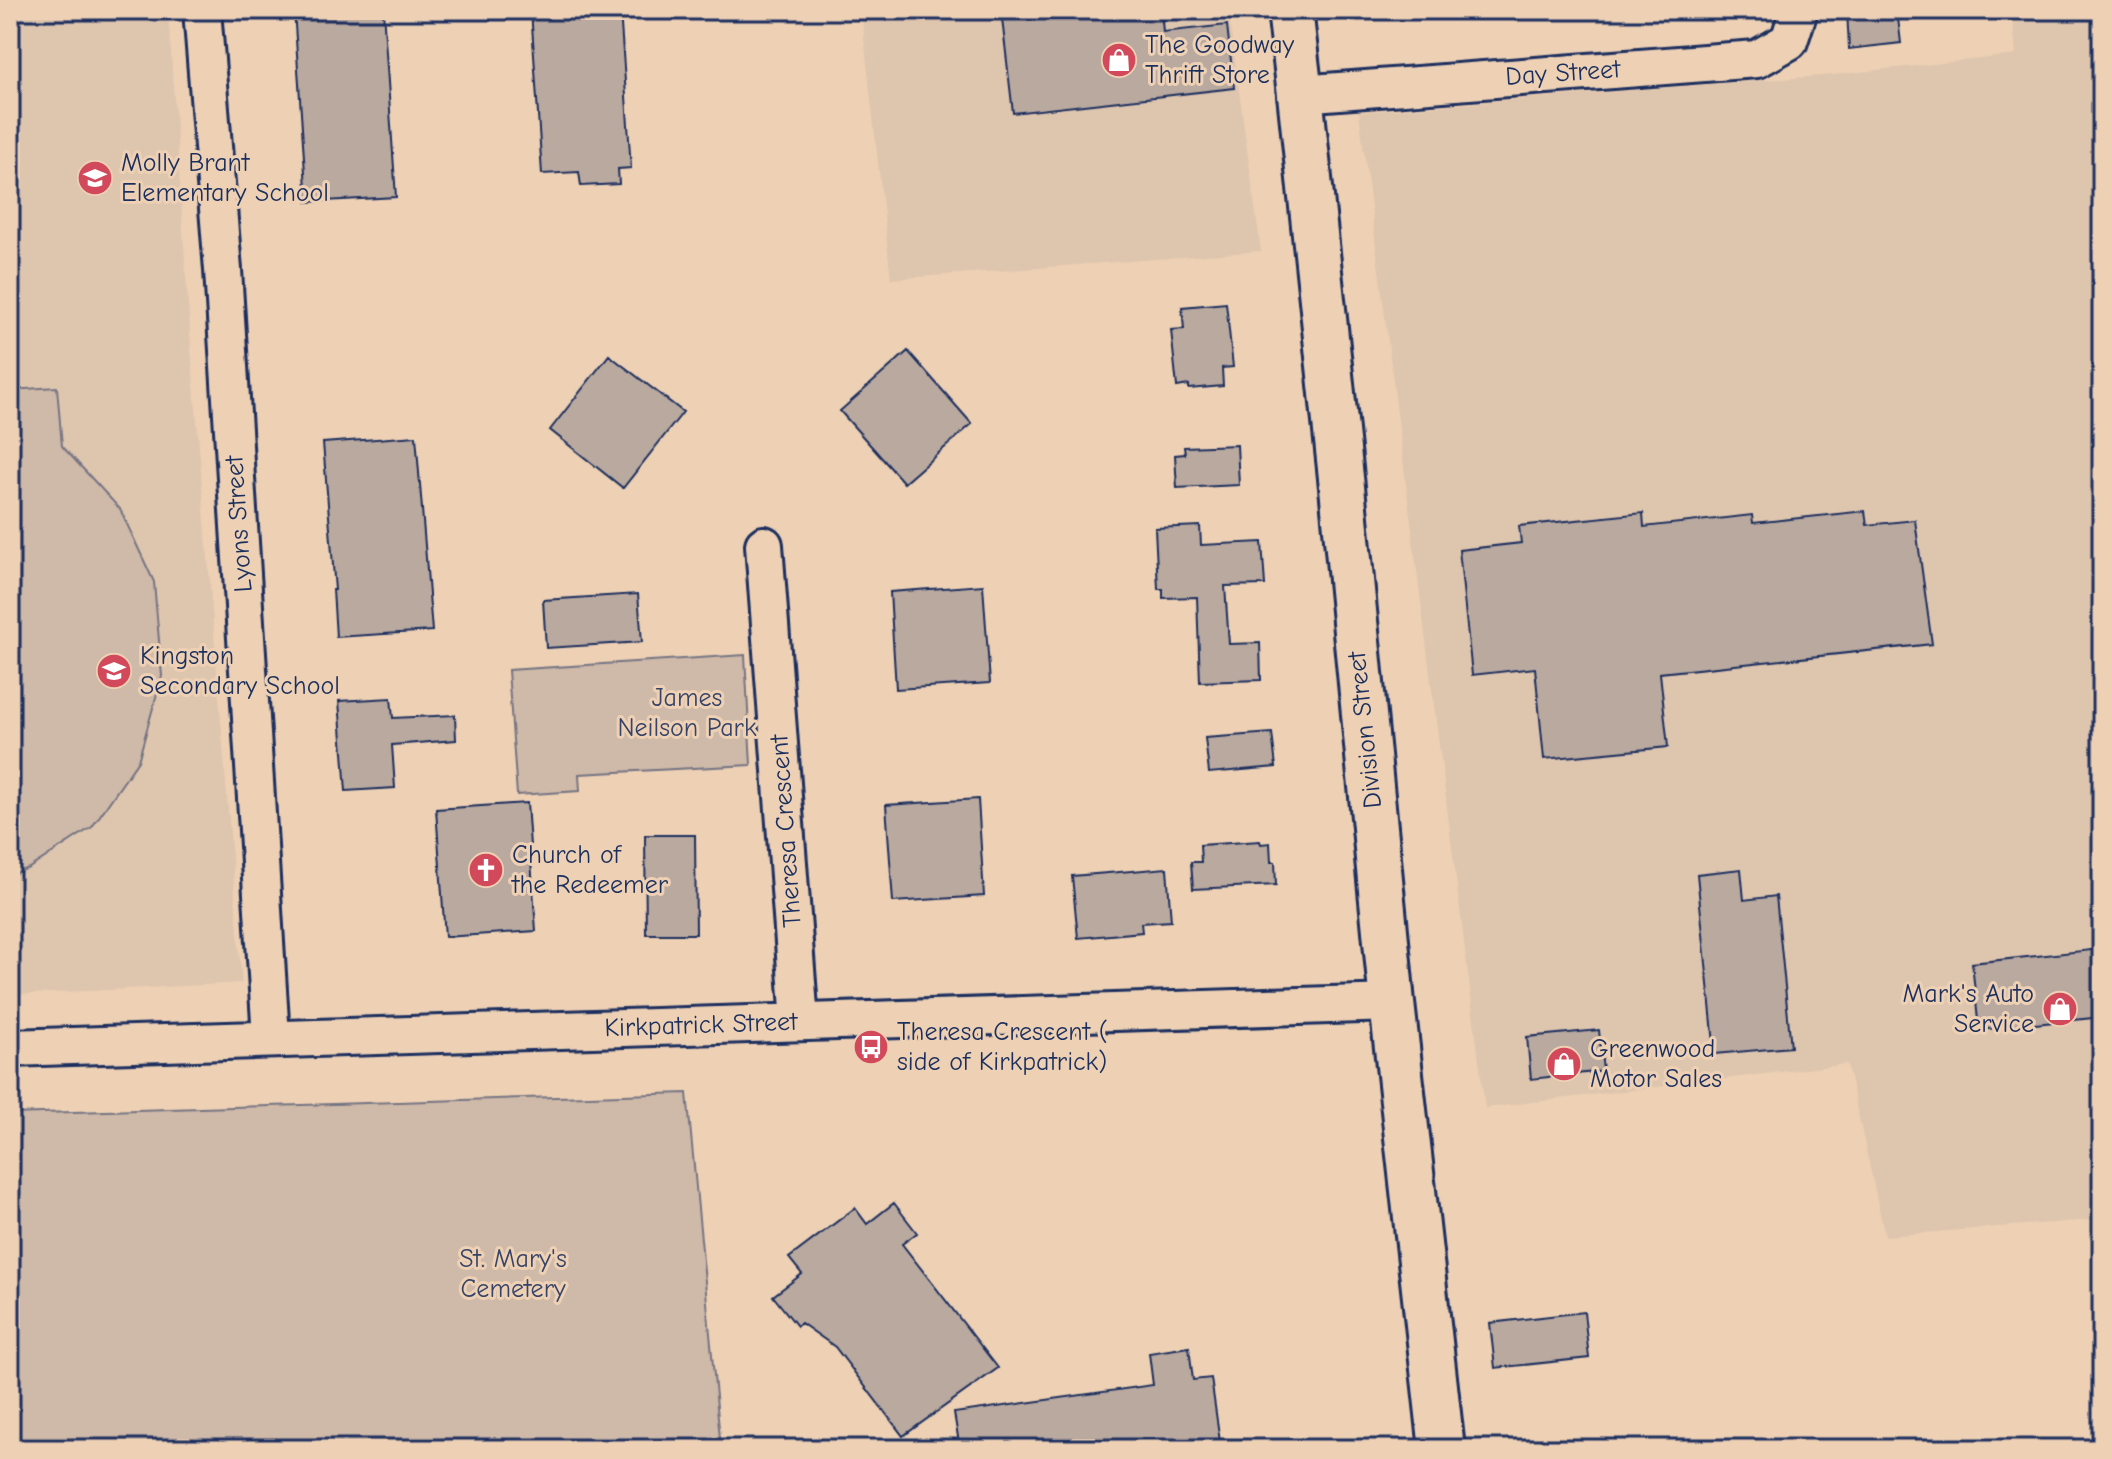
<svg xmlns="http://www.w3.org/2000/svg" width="2112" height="1459" font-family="'Comic Neue',sans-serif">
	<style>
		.built { fill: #dec5ae }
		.green { fill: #cfb9a8; stroke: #757483; stroke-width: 2 }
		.building { fill: #baa99f; stroke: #1b2f5e; stroke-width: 2 }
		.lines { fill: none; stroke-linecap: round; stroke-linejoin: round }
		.street-casing { stroke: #1b2f5e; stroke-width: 42 }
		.secondary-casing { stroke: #1b2f5e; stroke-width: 50 }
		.primary-casing { stroke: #1b2f5e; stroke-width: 50 }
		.street { stroke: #eed1b4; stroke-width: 36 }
		.secondary { stroke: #eed1b4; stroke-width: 44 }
		.primary { stroke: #eed1b4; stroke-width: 44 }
		.labels { text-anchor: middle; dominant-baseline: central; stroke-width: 6; stroke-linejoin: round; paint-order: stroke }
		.poi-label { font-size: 26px; fill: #1b2f5e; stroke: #eed1b4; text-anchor: start }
		.street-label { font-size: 26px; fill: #1b2f5e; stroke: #eed1b4 }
		.park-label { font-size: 26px; fill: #364469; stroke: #eed1b4 }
	</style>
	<rect width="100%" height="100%" fill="#eed1b4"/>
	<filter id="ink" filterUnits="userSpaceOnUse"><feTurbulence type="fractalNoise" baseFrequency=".0125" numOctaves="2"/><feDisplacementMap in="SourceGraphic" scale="16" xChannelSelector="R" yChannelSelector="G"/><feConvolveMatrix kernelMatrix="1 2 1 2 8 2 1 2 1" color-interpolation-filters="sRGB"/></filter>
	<g filter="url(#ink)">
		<path class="built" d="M10,10H168L191,347L242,983L10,995Z
			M861,10H1228L1261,251L891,279Z
			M2012,10H2102V1219L1885,1236L1847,1064L1485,1108L1359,112L1832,75L2016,55Z"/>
		<path class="green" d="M57,387L62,446L120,509L154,582L162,676L138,761L92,827L29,868L10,875V390Z
			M745,655L751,765L579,774L580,791L517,795L508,670Z
			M687,1093L721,1449H10V1114Z"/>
		<path class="building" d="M294,10H383L396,197L307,202Z
			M531,10H620L631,168L618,169L619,184L581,186L579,172L542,174Z
			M1001,10H1161L1163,32L1227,25L1234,88L1013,113Z
			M1847,10H1897L1901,43L1849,49Z
			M1226,303L1233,367L1222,368L1223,386L1189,389V385L1177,387L1171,330L1184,329L1182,307Z
			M908,351L972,424L904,483L840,411Z
			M609,355L683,412L623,488L550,430Z
			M416,436L432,631L336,637L333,590H335L323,443Z
			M1237,445L1239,485L1177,488L1175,455L1185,454L1184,447Z
			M1865,511L1867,525L1915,520L1932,644L1660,673L1668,747L1544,759L1535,668L1472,675L1459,550L1521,543L1519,526L1643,513L1644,527L1752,515L1753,523Z
			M1200,526L1201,545L1262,542L1265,585L1225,586L1229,644L1260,643L1261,680L1200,682L1197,597L1163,598V589H1158L1155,528Z
			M983,585L990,683L896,689L890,592Z
			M638,594L642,642L546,648L543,600Z
			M391,698L393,718L455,715L456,740L392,745L395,788L346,791L339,701Z
			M1272,733L1276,767L1209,773L1205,738Z
			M978,799L984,896L893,902L886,805Z
			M527,803L536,931L445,937L436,809Z
			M645,835H695L696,934H646Z
			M1260,841L1261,844L1270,843L1271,862H1275L1276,885L1193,889L1191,862H1201L1200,845Z
			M1167,868L1171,921L1141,923L1142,932L1078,938L1072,876Z
			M1741,869L1744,900L1776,896L1791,1047L1715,1054L1697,874Z
			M2100,949L2102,1017L1979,1030L1972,963Z
			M1599,1030L1603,1071L1531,1079L1527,1037Z
			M894,1203L917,1233L902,1244L998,1368L903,1436L835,1347L801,1323L797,1326L773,1296L802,1274L789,1258L855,1208L867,1224Z
			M1584,1312L1589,1358L1495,1368L1490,1323Z
			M1189,1347L1193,1380L1211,1378L1221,1449H960L954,1413L1153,1385L1149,1353Z"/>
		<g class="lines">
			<defs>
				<path id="street" d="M202,10L223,270L271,1038
					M1300,94L1757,59L1789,41L1799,10
					M764,545L800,1022
					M10,1048L1392,1003"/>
				<path id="secondary" d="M1300,94L1342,487L1392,1003L1442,1449"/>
				<path id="primary" d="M1290,10L1300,94"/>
			</defs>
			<use href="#street" class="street-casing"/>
			<use href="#secondary" class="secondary-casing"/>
			<use href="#primary" class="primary-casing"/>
			<use href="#street" class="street"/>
			<use href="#secondary" class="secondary"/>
			<use href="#primary" class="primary"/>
		</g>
	</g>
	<defs>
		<symbol id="shop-disc" viewBox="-11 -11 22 22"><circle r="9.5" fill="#d1495b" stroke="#eed1b4"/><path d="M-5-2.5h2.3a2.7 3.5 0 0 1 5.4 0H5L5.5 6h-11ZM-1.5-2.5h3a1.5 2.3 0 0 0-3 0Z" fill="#fff"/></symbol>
		<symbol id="school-disc" viewBox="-11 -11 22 22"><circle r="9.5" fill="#d1495b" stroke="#eed1b4"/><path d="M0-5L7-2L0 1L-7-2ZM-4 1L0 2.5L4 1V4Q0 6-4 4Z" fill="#fff"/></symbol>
		<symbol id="church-disc" viewBox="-11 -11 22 22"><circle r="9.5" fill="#d1495b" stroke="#eed1b4"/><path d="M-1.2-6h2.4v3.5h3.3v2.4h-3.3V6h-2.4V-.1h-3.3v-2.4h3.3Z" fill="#fff"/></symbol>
		<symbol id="bus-disc" viewBox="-11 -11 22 22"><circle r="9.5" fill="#d1495b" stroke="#eed1b4"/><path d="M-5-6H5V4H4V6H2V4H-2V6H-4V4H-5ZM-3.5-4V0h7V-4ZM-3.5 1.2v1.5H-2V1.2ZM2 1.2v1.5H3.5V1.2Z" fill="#fff"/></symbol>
	</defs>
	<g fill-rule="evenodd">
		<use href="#shop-disc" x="1099" y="40" width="40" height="40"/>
		<use href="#school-disc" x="75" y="158" width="40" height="40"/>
		<use href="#school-disc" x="94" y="651" width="40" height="40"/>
		<use href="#church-disc" x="466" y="850" width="40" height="40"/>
		<use href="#shop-disc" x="2040" y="989" width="40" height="40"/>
		<use href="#bus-disc" x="851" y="1027" width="40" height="40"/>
		<use href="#shop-disc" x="1544" y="1044" width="40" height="40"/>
	</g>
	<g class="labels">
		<g class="poi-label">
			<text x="1145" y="45">The Goodway<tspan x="1145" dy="30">Thrift Store</tspan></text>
			<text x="121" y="163">Molly Brant<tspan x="121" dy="30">Elementary School</tspan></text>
			<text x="140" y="656">Kingston<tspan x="140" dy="30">Secondary School</tspan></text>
			<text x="512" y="855">Church of<tspan x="512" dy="30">the Redeemer</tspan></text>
			<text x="2034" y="994" text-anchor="end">Mark's Auto<tspan x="2034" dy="30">Service</tspan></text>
			<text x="897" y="1032">Theresa Crescent (<tspan x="897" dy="30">side of Kirkpatrick)</tspan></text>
			<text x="1590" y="1049">Greenwood<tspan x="1590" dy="30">Motor Sales</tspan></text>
		</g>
		<g class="street-label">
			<text transform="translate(1563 73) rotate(-4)">Day Street</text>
			<text transform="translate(239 524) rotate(-94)">Lyons Street</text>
			<text transform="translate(1365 730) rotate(-96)">Division Street</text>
			<text transform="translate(786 831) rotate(-94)">Theresa Crescent</text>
			<text transform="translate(701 1025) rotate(-2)">Kirkpatrick Street</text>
		</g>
		<g class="park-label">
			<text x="687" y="698">James<tspan x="687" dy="30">Neilson Park</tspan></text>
			<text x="513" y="1259">St. Mary's<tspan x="513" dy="30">Cemetery</tspan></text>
		</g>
	</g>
	<rect width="2112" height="1459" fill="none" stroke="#eed1b4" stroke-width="40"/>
	<rect x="20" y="20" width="2072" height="1419" fill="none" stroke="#1b2f5e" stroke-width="3" filter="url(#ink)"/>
</svg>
